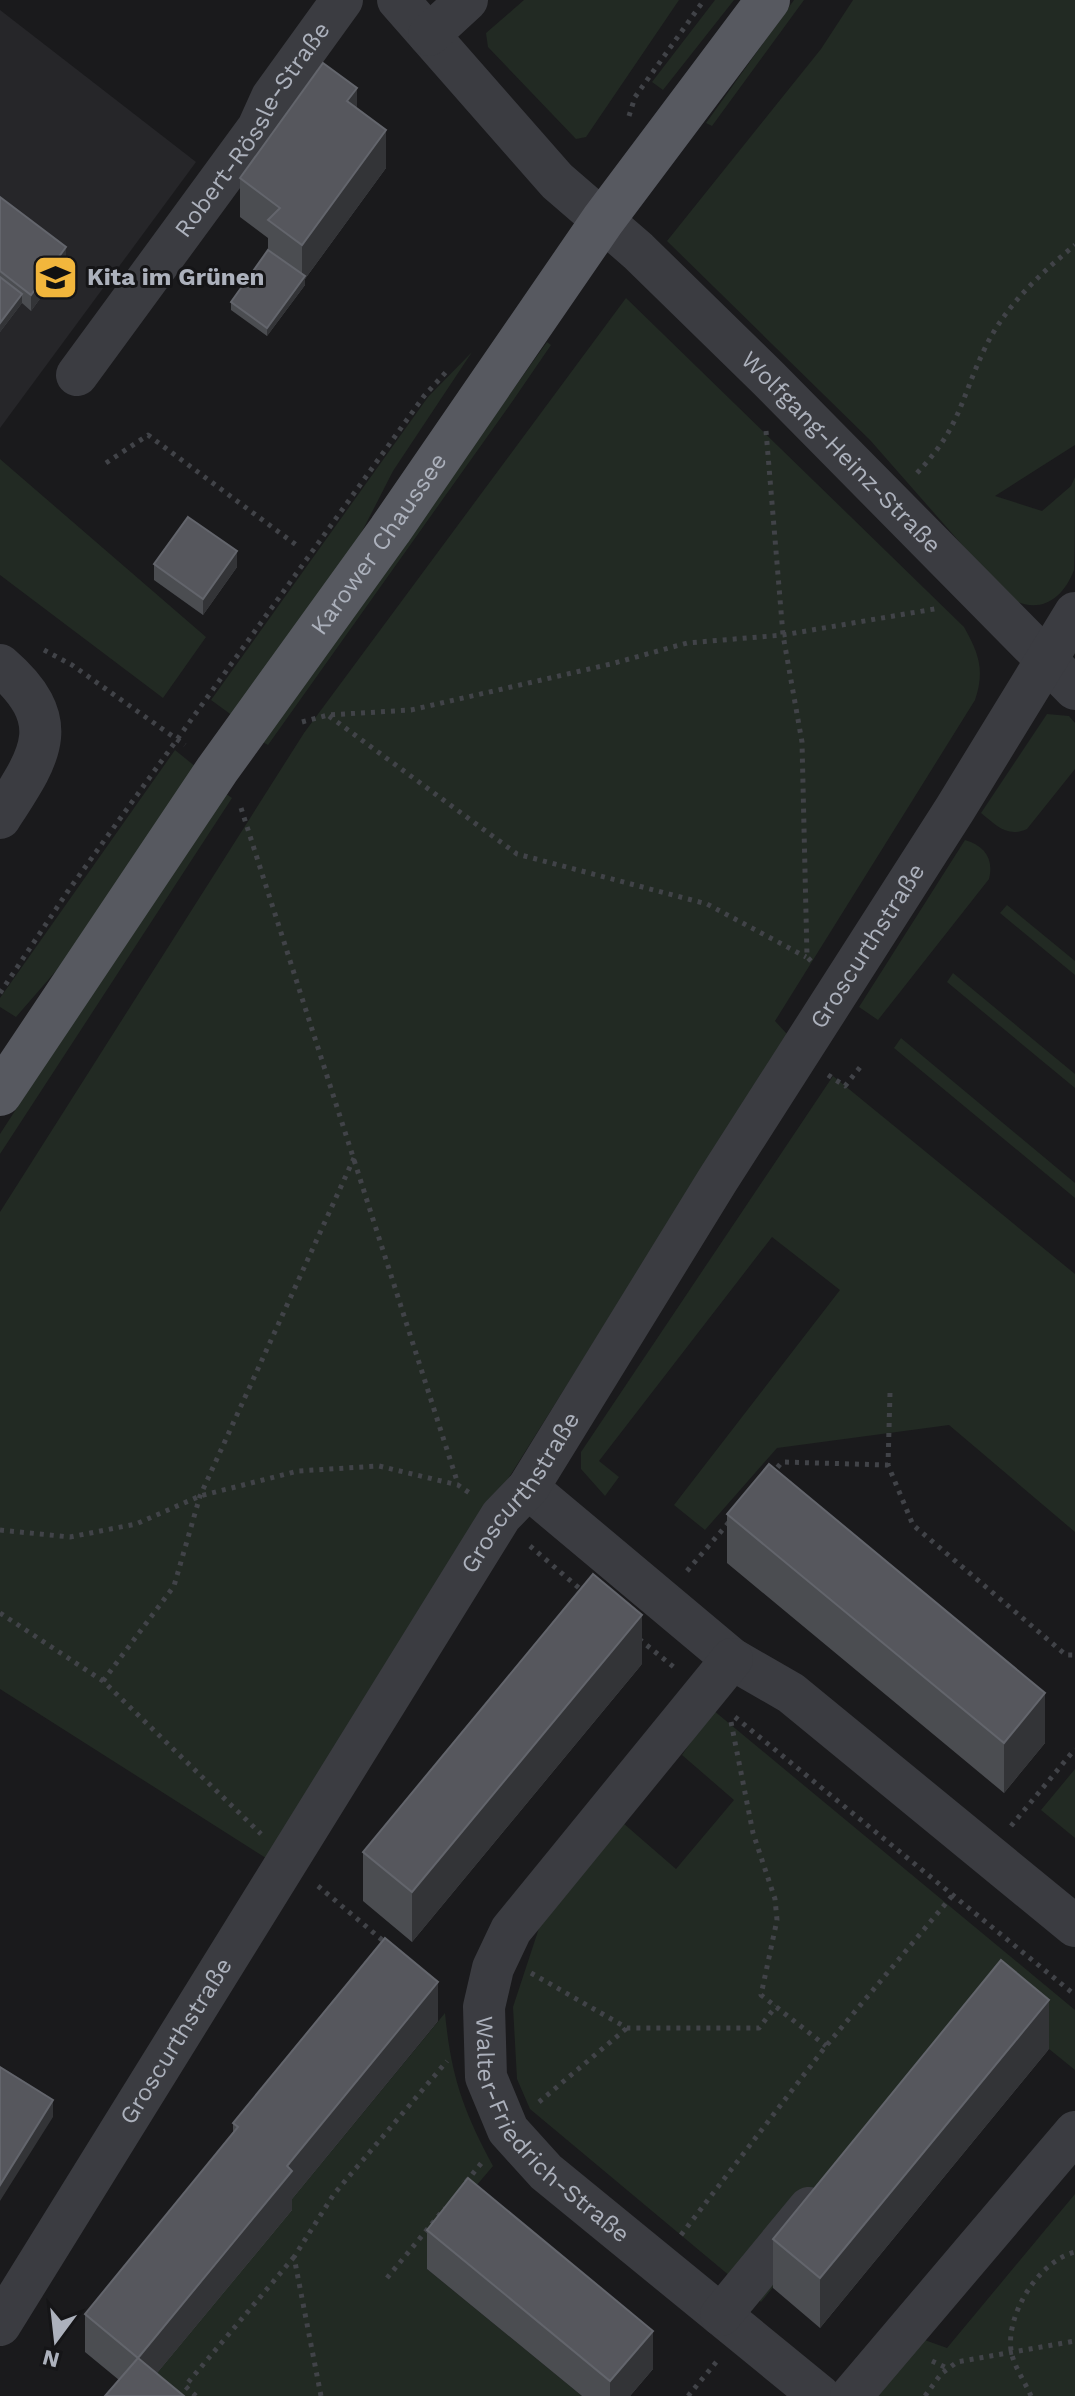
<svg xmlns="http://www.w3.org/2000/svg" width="1075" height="2396" font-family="'Work Sans',sans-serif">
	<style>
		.built { fill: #262629 }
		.green { fill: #222a23 }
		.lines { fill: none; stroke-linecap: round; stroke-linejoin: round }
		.path { stroke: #414348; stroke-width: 5; stroke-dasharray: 4 6; stroke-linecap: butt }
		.minor { stroke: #3b3c41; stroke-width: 42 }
		.major { stroke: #575960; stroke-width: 44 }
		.wall { fill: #4b4d51 }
		.shaded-wall { fill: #333437 }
		.building { fill: #56575d; stroke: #63656c; stroke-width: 2 }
		.labels { text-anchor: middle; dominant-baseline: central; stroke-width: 6; stroke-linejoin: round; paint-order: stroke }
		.street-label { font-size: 24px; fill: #acb1bc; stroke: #151517 }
		.poi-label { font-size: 24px; font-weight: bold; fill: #acb1bc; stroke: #151517; text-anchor: start }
	</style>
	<rect width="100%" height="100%" fill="#1a1a1c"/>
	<path class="built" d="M0,10L196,162L0,428Z"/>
	<path class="green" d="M524,0H679L586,137L576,139L488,47L486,33Z
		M715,0H734L663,90L652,82Z
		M794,0H804L712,126L706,123Z
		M853,0H1075V445L995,496L1042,511L1071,486L1075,477C1075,498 1075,554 1074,570C1062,602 1036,616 1007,596L870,440L667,241L821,49Z
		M626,298L964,627C979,654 985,670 975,700L775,1021L787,1034L269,1860L0,1689V1212L304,733Z
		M547,342L551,345L514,399L268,745L261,741Z
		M472,352L393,471L350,555L233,716L211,700L428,397Z
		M0,459L206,637L163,698L0,575Z
		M1047,714L1069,716L1075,723V769L1027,829C1007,838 996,825 981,813Z
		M175,750L196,767L62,964L16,1017L0,1007V998Z
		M222,791L232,798L0,1154V1134Z
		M965,840C985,846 994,859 989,879L878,1020L859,1007Z
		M1007,905L1075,961V975L1000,913Z
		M953,973L1075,1074V1088L947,982Z
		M901,1038L1075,1183V1198L894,1048Z
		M833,1076L1075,1274V1532L949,1425L777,1448L705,1530L674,1505L840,1290L772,1237L599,1461L619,1477L605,1496L581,1469V1452Z
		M713,1710L1075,2010V2070L1001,2010L761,2302L530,2109L517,2079L513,2007L539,1928L623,1823L676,1869L734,1800L682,1755Z
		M1075,1769V1838L1041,1810Z
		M445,2013C451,2076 463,2110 493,2166L459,2206L427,2269L582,2396H138L291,2210L287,2205Z
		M1075,2194V2396H871L919,2338L947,2348Z"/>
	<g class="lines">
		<path class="path" d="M629,116L635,97L704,0
			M766,431L783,635L802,742L807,957L811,961
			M106,463L148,435L299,547
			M917,473C961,427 960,400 985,348C1005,306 1040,274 1075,245
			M44,650L72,665L185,745
			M329,716L517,854L707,904L806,957
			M302,722L328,715L411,710L611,664L687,643L783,635L940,608
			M241,808L458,1484
			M0,993L68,891L424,396L447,371
			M828,1075L845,1086L861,1066
			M890,1393L888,1465L913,1525L1066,1655H1075
			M771,1475L782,1462L888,1465
			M0,1530L70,1537L136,1524L200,1496L298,1471L379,1466L458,1485L471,1494
			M530,1546L586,1594
			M687,1571L730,1521
			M0,1613L103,1681L261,1834
			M639,1639L675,1668
			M103,1681L174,1586L200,1496L354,1158
			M735,1717L1075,1995
			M731,1722L753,1833L775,1899L777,1920L761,1995L826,2046
			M1011,1826L1075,1749
			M318,1886L387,1944
			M531,1973L627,2028H759L776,2006
			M539,2102L627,2028
			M466,2182L483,2161
			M681,2235L826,2046L952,1896
			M387,2278L445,2208
			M932,2361L949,2369
			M196,2396L185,2386L294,2257
			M321,2396L294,2257L334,2194L447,2061
			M688,2396L718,2360
			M925,2396L941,2374L957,2362L1075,2341
			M1031,2396C1025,2382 1013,2365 1011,2350C1006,2314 1039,2261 1075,2252"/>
		<g class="minor">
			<path id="s1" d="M398,0L557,181L638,251L769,379L1075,689"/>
			<path d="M429,35L467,0"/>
			<path id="s2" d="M77,375L258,128L272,97L342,0"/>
			<path d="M0,665C66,722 40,756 0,818"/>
			<path d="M528,1488L732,1659L791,1693L1075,1926"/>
			<path id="s3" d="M732,1659L511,1930L493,1968L484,2007L486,2077L508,2130L546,2172L820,2396"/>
			<path d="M721,2315L809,2208"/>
			<path id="s4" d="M0,2325L501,1516L528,1488L717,1181L955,809L1075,613"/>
			<path d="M851,2396L1075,2132"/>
		</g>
		<path class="major" id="s5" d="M0,1094L217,770L390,530L603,220L768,0"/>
	</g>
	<path class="wall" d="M357,108L386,168L305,279V285L267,336L231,310V302L268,250V238L240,217V178Z
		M0,197L66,263L31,311L22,303L0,332Z
		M154,564L237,567L203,615L154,580Z
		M727,1514L1045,1743L1004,1793L727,1563Z
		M642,1664L412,1942L363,1901V1852Z
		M438,2021L292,2199V2210L157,2373L119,2380L85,2352V2314L233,2133V2123Z
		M1049,2049L820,2328L773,2288V2239Z
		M427,2230L653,2369L630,2396H582L427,2269Z"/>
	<path class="shaded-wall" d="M357,88V126L347,101Z
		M386,130V168L305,279V285L267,336V328L302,280V245Z
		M66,247V263L31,311V295Z
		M22,294V303L0,332V323Z
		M237,551V567L203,615V599Z
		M642,1615V1664L412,1942V1892Z
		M1045,1693V1743L1004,1793V1743Z
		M438,1982V2021L292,2199V2210L138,2396V2358L287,2166Z
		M1049,2000V2049L820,2328V2278Z
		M53,2100V2117L0,2201V2185Z
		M653,2331V2369L630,2396H610V2381Z"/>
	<path class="building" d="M323,63L357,88L347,101L386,130L302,245L268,220L280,208L240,178Z
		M0,197L66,247L31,295L0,271Z
		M268,250L305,276L267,328L231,302Z
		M0,277L22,294L0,323Z
		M188,517L237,551L203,599L154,564Z
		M769,1464L1045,1693L1004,1743L727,1514Z
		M593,1574L642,1615L412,1892L363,1852Z
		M385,1938L438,1982L287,2166L292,2171L138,2358L85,2314L238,2127L233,2123Z
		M1001,1960L1049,2000L820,2278L773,2239Z
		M0,2067L53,2100L0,2185Z
		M468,2178L653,2331L610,2381L427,2230Z
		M138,2358L184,2396H105Z"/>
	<defs>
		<symbol id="school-square" viewBox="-11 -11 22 22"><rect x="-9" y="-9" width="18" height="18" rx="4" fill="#f2b63c" stroke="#151517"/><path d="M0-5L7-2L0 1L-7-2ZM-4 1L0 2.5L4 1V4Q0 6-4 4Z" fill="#111"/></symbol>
	</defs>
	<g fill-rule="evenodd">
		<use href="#school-square" x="30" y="252" width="51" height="51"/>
	</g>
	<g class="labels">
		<g class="street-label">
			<text stroke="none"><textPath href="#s2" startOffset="302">Robert-Rössle-Straße</textPath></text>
			<text stroke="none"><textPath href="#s1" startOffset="634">Wolfgang-Heinz-Straße</textPath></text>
			<text stroke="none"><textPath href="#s5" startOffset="668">Karower Chaussee</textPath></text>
			<text stroke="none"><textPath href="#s4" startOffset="1630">Groscurthstraße</textPath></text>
			<text stroke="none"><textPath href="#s4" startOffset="982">Groscurthstraße</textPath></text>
			<text stroke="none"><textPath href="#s4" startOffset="334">Groscurthstraße</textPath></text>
			<text stroke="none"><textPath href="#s3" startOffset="580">Walter-Friedrich-Straße</textPath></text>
		</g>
		<g class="poi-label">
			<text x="87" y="277">Kita im Grünen</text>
		</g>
	</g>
	<g transform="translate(56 2340) rotate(195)" stroke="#151517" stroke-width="6" paint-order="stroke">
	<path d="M0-6L14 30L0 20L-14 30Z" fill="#acb1bc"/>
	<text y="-12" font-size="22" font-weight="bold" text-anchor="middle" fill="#acb1bc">N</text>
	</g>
</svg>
